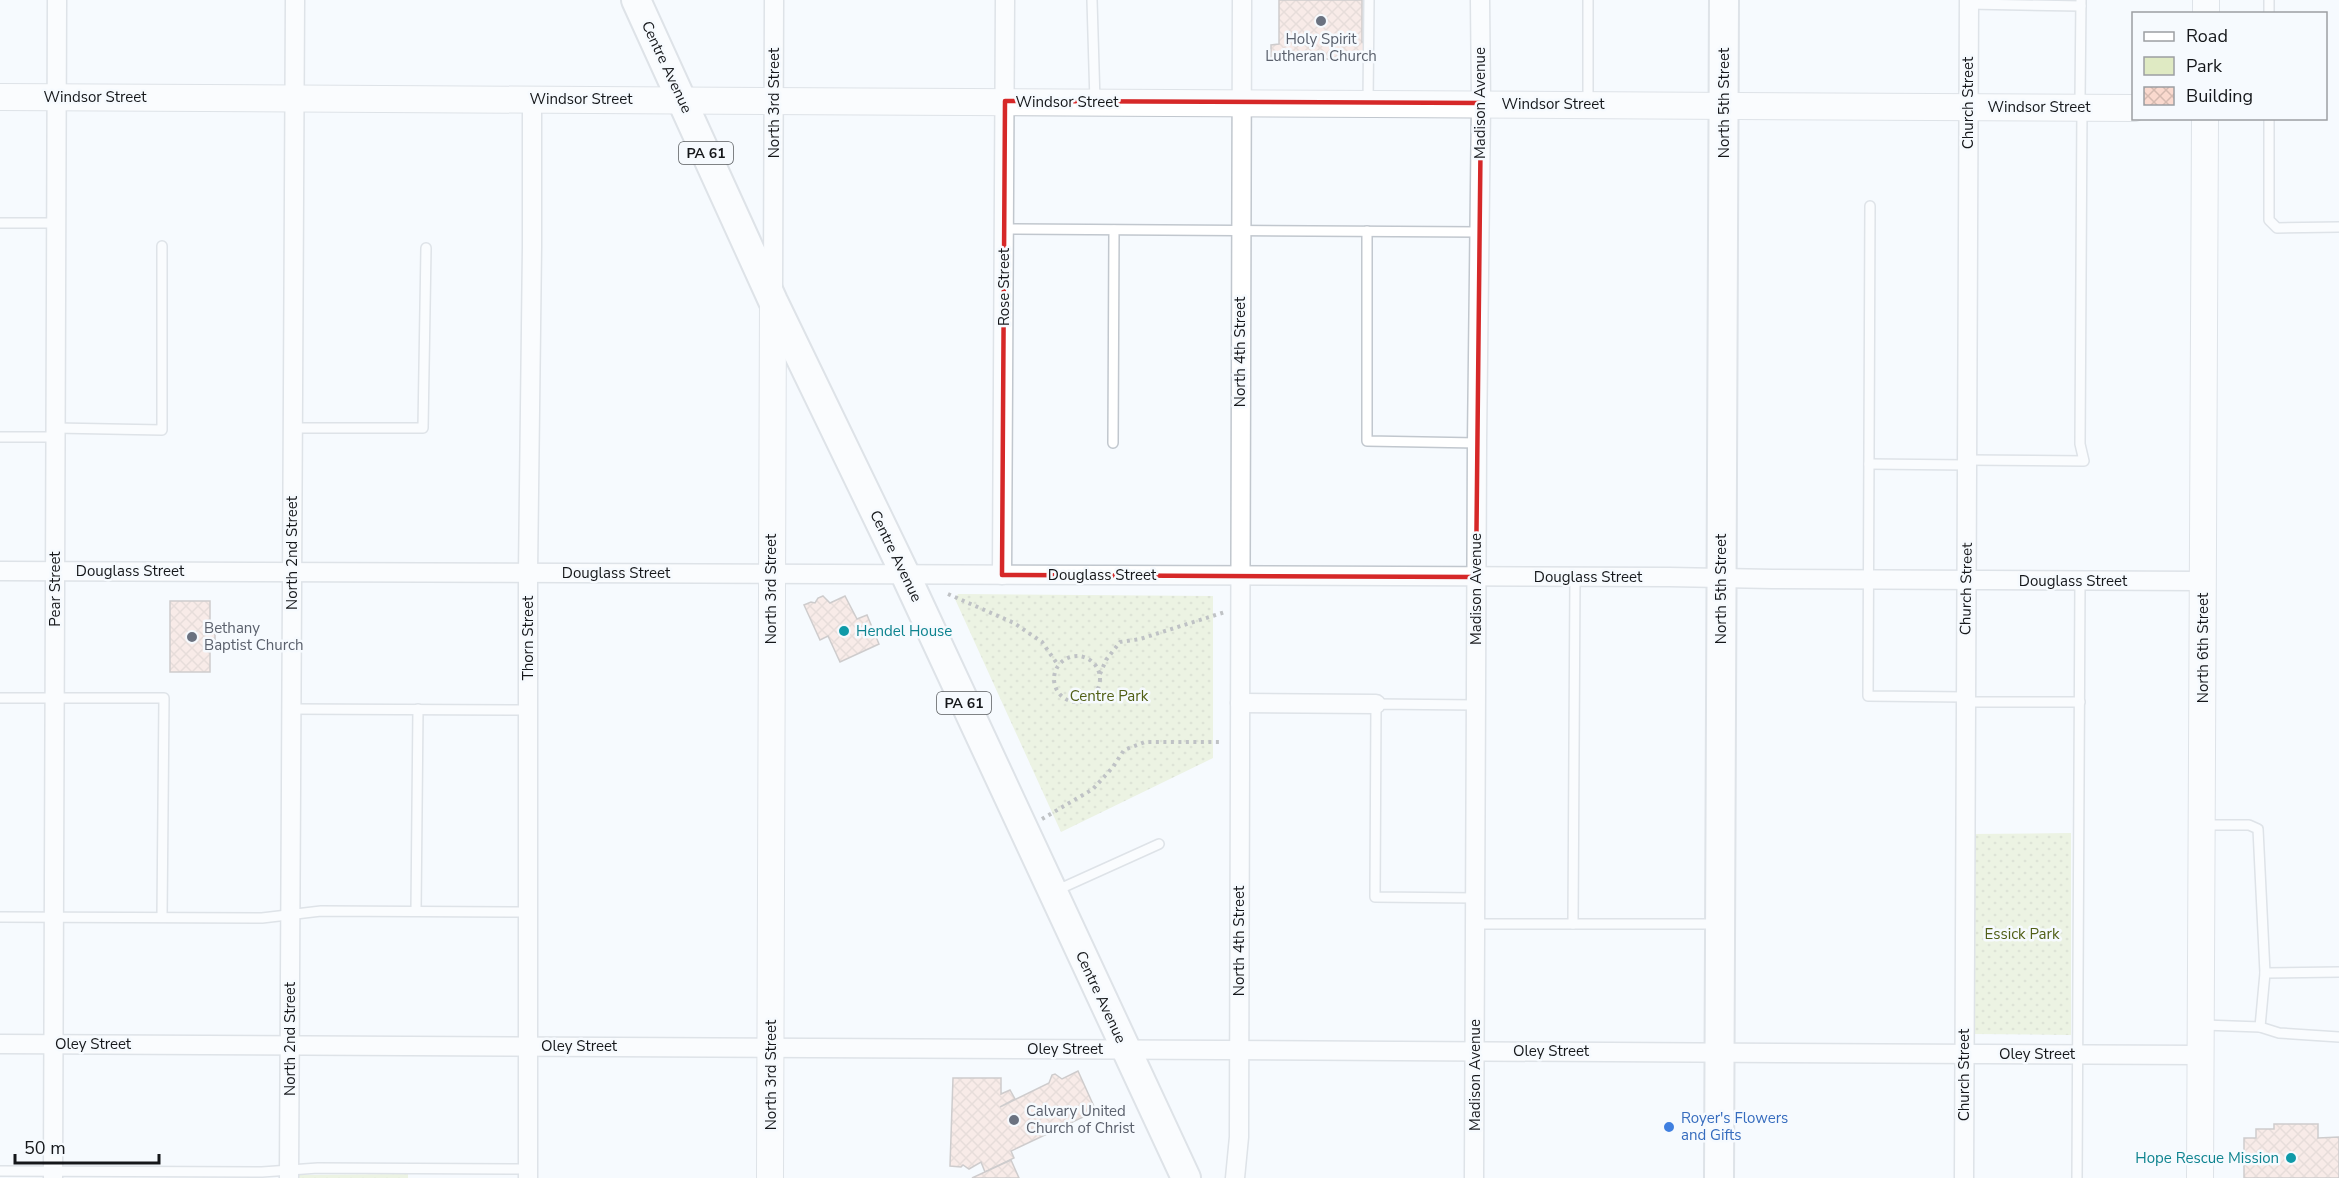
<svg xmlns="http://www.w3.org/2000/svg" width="2339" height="1178" viewBox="0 0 2339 1178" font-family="'Nunito Sans',sans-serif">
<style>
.green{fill:url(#green-dots)}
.building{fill:url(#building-cross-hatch);stroke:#9e9592;stroke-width:1.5}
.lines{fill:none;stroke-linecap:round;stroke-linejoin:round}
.lane-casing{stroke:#c1c7ce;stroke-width:12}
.street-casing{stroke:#c1c7ce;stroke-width:21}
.secondary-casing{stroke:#c1c7ce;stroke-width:28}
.primary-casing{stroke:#c1c7ce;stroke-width:32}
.path{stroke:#7c7f82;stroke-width:4;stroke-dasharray:3 4.5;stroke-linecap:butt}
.lane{stroke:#fff;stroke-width:9}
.street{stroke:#fff;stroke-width:18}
.secondary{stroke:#fff;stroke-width:26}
.primary{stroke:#fff;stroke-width:28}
.marked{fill:none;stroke:#d62828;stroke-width:4.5;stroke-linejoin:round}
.worship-dot{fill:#6b7280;stroke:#f6fafe;stroke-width:2}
.culture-dot{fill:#0f9aa8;stroke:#f6fafe;stroke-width:2}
.shop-dot{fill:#3f7fe0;stroke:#f6fafe;stroke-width:2}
.labels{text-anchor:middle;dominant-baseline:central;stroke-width:5;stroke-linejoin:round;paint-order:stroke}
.shield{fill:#f6fafe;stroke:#585b5e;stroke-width:1.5}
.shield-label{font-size:14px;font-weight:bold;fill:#15171a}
.worship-label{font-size:15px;fill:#5b616d;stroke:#f6fafe;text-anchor:start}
.street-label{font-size:15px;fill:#15171a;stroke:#f6fafe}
.culture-label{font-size:15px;fill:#0d838f;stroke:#f6fafe;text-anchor:start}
.park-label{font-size:15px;fill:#515f16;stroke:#f6fafe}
.shop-label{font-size:15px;fill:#366cbe;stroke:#f6fafe;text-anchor:start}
</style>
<defs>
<pattern id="green-dots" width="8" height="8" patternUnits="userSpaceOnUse" patternTransform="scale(1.5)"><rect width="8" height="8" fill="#dfeac3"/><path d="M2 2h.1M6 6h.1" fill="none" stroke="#bec8a7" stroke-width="1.8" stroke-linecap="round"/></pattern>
<pattern id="building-cross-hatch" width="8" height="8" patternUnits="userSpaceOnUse" patternTransform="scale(1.5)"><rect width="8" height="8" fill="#fad9ce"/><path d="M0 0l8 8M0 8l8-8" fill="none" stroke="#d5bab0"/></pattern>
</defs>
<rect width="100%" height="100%" fill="#f6fafe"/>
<!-- green -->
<g class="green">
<path d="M 958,594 L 1213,596 L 1213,758 L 1061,832 L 955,599 Z"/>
<path d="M 2071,833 L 2071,1035 L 1974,1034 L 1973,834 Z"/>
<path d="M 408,1174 L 408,1178 L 299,1178 L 298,1175 Z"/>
</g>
<!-- building -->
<g class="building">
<path d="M 1279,0 L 1362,0 L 1362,42 L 1365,42 L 1365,59 L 1271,59 L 1271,45 L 1279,44 Z"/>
<path d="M 823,596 L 830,603 L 845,596 L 857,619 L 867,615 L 879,644 L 840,662 L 828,636 L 820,640 L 804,605 L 811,602 L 815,603 L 818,598 Z"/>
<path d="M 170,601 L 210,601 L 210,626 L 215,629 L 215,645 L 210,647 L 210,672 L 170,672 Z"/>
<path d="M 1078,1071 L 1096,1111 L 1011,1151 L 1014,1158 L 985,1172 L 981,1162 L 969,1169 L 963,1165 L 961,1167 L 950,1166 L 953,1078 L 1001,1078 L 1001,1094 L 1010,1090 L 1015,1099 L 1000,1107 L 1049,1083 L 1052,1075 L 1055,1074 L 1062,1079 Z"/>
<path d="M 2274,1124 L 2318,1124 L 2318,1138 L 2339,1137 L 2339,1178 L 2244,1178 L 2244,1138 L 2256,1138 L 2256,1129 L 2274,1129 Z"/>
<path d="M 1011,1160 L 1019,1178 L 972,1178 Z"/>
</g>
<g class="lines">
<!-- lane casing -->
<g class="lane-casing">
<g id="lane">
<path d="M 1092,0 L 1095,102"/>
<path d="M 1588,0 L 1588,103"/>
<path d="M 1969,4 L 2081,6"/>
<path d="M 2269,14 L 2269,0"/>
<path d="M 1368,103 L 1369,0"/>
<path d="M 2269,118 L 2269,220 L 2277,228 L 2339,227"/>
<path d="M 1870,206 L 1868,696 L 1965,697"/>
<path d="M 0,223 L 56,223"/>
<path d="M 1004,229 L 1479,232"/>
<path d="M 1367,231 L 1367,441 L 1477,443"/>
<path d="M 56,428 L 162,430 L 162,246"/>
<path d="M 292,428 L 423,428 L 426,248"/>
<path d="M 0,437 L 56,437"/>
<path d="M 1113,443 L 1114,230"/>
<path d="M 1967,460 L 2084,461 L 2080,444 L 2082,108 L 2080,99 L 2081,0"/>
<path d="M 1869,464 L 1967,465"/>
<path d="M 0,698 L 164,698 L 162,917"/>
<path d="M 1966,702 L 2080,702"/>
<path d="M 291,709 L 528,710"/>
<path d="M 2203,825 L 2249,825 L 2258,829 L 2265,973 L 2260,1027 L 2204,1025"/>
<path d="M 1055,891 L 1159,844"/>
<path d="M 1475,898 L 1375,897 L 1376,704 L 1476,705"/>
<path d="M 416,911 L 418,709"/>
<path d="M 0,917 L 262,918 L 321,911 L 528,912"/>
<path d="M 1475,924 L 1717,924"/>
<path d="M 1573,924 L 1575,576"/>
<path d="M 2265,973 L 2339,972"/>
<path d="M 2260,1027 L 2279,1033 L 2339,1037"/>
<path d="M 0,1171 L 262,1172 L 318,1168 L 528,1169"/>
<path d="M 2077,1178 L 2080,581"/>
</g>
</g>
<!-- street casing -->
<g class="street-casing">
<g id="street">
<path d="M 773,291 L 774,0"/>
<path d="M 0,571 L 1669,577 L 1773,579 L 2203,581"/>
<path d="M 1002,575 L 1005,0"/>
<path d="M 1240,703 L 1376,704"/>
<path d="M 0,1044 L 2201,1055"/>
<path d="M 53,1178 L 57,0"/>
<path d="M 289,1178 L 295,0"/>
<path d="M 528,1178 L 528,573 L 532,246 L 532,99"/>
<path d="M 1235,1178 L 1239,1137 L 1242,0"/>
<path d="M 1474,1178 L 1477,443 L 1481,103 L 1480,0"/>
<path d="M 1964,1178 L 1969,0"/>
</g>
</g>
<!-- secondary casing -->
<g class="secondary-casing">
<g id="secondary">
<path d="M 2206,14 L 2206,0"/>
<path d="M 0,97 L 2134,108"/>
<path d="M 770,1178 L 773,301"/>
<path d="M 2200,1178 L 2205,118"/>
</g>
</g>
<!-- primary casing -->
<g class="primary-casing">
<g id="primary">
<path d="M 636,0 L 773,301 L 905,574 L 1186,1178"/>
<path d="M 1719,1178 L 1724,0"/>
</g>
</g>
<!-- path -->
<g class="path">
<path d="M 948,594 L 1014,623 L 1042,642 L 1058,665"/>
<circle cx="1077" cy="679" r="23"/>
<path d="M 1100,674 L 1106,660 L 1120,642 L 1140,639 L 1225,612"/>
<path d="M 1042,819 L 1093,789 L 1113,767 L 1124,750 L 1145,742 L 1223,742"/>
</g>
<!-- lane -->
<use href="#lane" class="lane"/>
<!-- street -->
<use href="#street" class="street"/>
<!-- secondary -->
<use href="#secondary" class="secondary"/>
<!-- primary -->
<use href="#primary" class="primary"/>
</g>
<!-- marked area -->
<path d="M0 0H2339V1178H0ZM 1005,101 L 1481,103 L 1476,577 L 1002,575 Z" fill="#f6fafe" fill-opacity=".55" fill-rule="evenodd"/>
<path class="marked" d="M 1005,101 L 1481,103 L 1476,577 L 1002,575 Z"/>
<!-- markers -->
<g class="worship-dot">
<circle cx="1321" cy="21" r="6"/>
<circle cx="192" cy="637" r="6"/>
<circle cx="1014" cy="1120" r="6"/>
</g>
<g class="culture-dot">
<circle cx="844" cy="631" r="6"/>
<circle cx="2291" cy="1158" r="6"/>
</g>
<circle class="shop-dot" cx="1669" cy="1127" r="6"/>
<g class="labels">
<!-- shield labels -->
<g class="shield">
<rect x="679" y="142" width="54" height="22" rx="4.5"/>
<rect x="937" y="692" width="54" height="22" rx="4.5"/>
</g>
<g class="shield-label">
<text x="706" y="153">PA 61</text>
<text x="964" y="703">PA 61</text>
</g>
<!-- worship labels -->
<g class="worship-label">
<text x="1321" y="39" text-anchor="middle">Holy Spirit<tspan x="1321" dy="17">Lutheran Church</tspan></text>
<text x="204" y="628">Bethany<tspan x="204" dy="17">Baptist Church</tspan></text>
<text x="1026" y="1111">Calvary United<tspan x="1026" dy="17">Church of Christ</tspan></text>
</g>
<!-- street labels -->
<g class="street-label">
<text transform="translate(667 67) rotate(65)">Centre Avenue</text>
<text x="95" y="97">Windsor Street</text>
<text x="581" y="99">Windsor Street</text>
<text x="1067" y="102">Windsor Street</text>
<text transform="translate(774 103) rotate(-90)">North 3rd Street</text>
<text transform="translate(1480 103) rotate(-90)">Madison Avenue</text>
<text transform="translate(1724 103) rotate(-90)">North 5th Street</text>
<text transform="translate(1968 103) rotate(-90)">Church Street</text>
<text x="1553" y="104">Windsor Street</text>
<text x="2039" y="107">Windsor Street</text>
<text transform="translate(1004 287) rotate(-90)">Rose Street</text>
<text transform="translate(1240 352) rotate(-90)">North 4th Street</text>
<text transform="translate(292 553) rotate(-90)">North 2nd Street</text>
<text transform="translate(896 556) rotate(64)">Centre Avenue</text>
<text x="130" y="571">Douglass Street</text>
<text x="616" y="573">Douglass Street</text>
<text x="1102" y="575">Douglass Street</text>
<text x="1588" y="577">Douglass Street</text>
<text x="2073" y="581">Douglass Street</text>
<text transform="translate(55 589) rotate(-90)">Pear Street</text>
<text transform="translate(771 589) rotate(-90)">North 3rd Street</text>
<text transform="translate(1476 589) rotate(-90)">Madison Avenue</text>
<text transform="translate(1721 589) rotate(-90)">North 5th Street</text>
<text transform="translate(1966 589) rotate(-89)">Church Street</text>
<text transform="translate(528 638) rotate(-90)">Thorn Street</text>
<text transform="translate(2203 648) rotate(-90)">North 6th Street</text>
<text transform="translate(1239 941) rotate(-90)">North 4th Street</text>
<text transform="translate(1101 997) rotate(65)">Centre Avenue</text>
<text transform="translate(290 1039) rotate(-90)">North 2nd Street</text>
<text x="93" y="1044">Oley Street</text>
<text x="579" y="1046">Oley Street</text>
<text x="1065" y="1049">Oley Street</text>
<text x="1551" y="1051">Oley Street</text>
<text x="2037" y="1054">Oley Street</text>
<text transform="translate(771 1075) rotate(-90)">North 3rd Street</text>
<text transform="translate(1475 1075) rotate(-90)">Madison Avenue</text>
<text transform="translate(1964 1075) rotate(-90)">Church Street</text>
</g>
<!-- culture labels -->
<g class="culture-label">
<text x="856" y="631">Hendel House</text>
<text x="2279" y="1158" text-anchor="end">Hope Rescue Mission</text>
</g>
<!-- park labels -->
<g class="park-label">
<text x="1109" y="696">Centre Park</text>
<text x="2022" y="934">Essick Park</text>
</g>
<!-- shop labels -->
<g class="shop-label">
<text x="1681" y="1118">Royer's Flowers<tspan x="1681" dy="17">and Gifts</tspan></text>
</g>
</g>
<!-- legend -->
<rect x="2132" y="12" width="195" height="108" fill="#f6fafe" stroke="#9c9fa3" stroke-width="1.5"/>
<rect x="2144" y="32" width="30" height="9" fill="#ffffff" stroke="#9c9fa3" stroke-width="1.5"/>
<text x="2186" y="42" font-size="18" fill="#15171a">Road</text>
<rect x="2144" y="57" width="30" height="18" fill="#dfeac3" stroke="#9c9fa3" stroke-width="1.5"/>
<text x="2186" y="72" font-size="18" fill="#15171a">Park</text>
<rect x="2144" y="87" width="30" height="18" fill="url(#building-cross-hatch)" stroke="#9c9fa3" stroke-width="1.5"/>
<text x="2186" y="102" font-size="18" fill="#15171a">Building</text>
<!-- scale -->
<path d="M15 1154v9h144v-9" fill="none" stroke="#15171a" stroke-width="3"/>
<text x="24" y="1154" font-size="18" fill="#15171a" stroke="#f6fafe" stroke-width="4.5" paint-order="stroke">50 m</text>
</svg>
